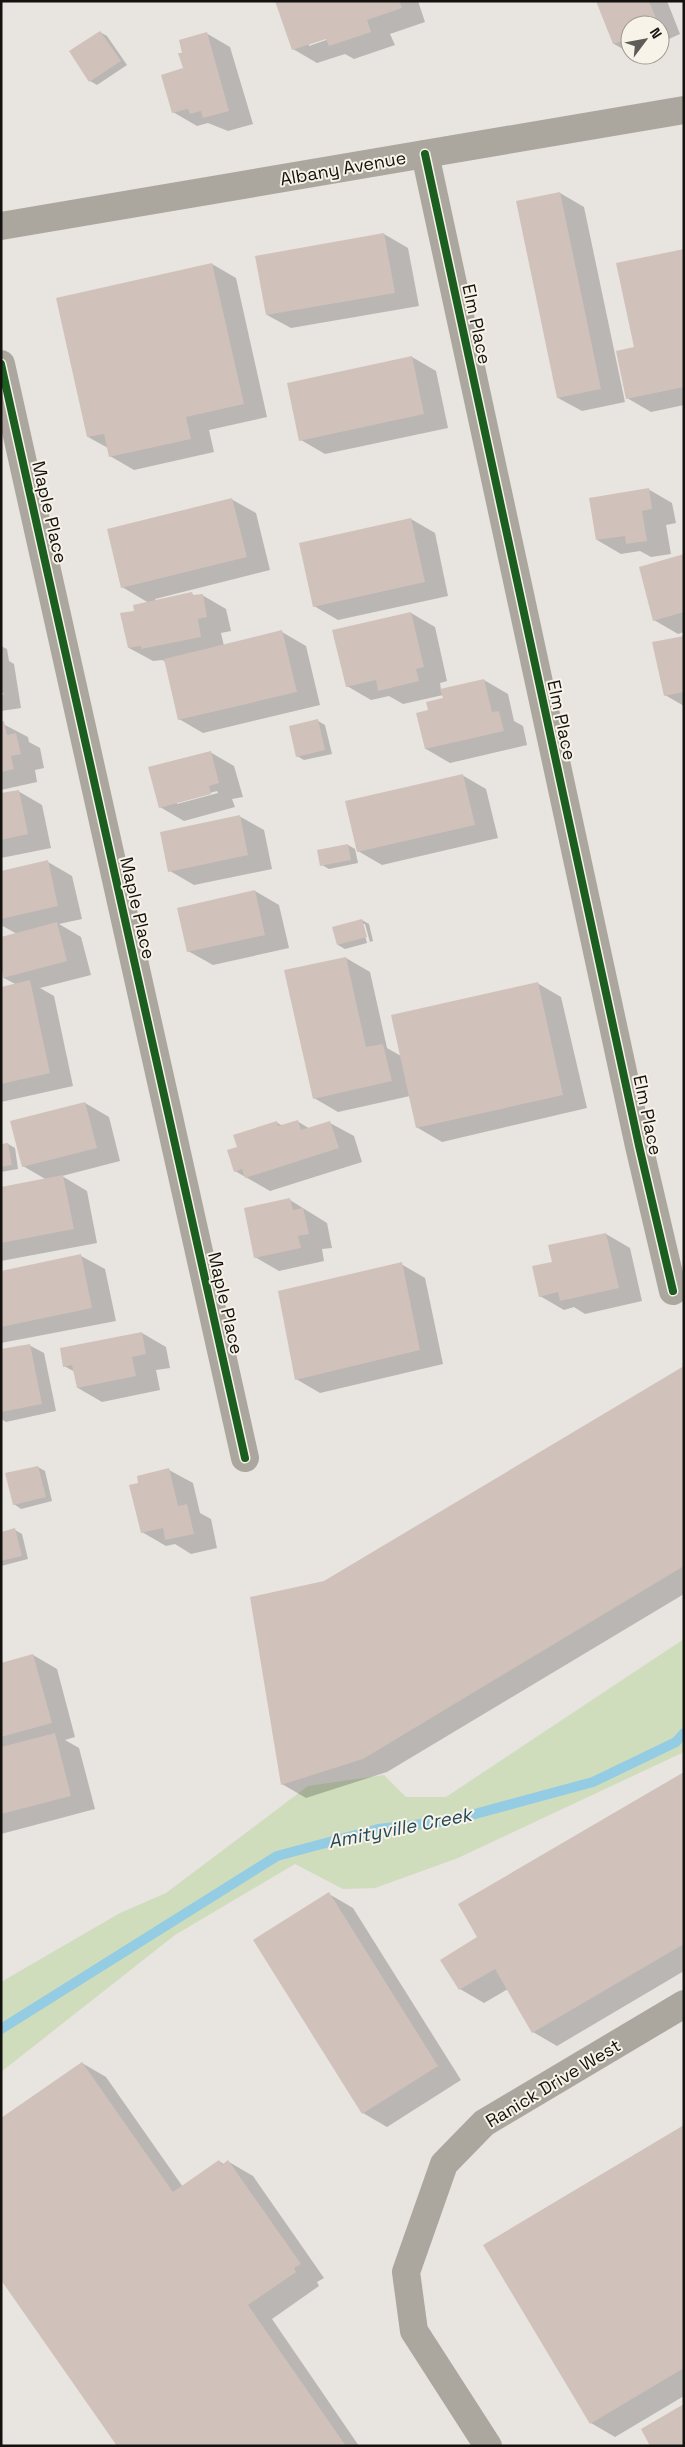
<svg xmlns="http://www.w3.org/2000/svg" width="685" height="2447" viewBox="0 0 685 2447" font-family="'Space Grotesk',sans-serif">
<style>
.green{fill:#cfddbc}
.shadow{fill:#0003;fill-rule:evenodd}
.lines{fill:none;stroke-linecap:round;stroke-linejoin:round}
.stream{stroke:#93cce3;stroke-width:10}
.building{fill:#d1c1bb}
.minor{stroke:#aca79e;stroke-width:28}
.cycleway-casing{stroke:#f8f3e9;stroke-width:11}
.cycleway{stroke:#1b5e20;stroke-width:8}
.labels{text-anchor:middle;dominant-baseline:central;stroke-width:4;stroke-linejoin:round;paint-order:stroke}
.street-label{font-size:18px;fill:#14120f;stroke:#f8f3e9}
.water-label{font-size:19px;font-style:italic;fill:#234957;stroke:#f8f3e9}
</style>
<rect width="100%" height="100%" fill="#e8e4e0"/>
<!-- green -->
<path class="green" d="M 684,1639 L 684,1752 L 458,1858 L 375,1888 L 343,1889 L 295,1864 L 175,1935 L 1,2072 L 1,1982 L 120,1913 L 166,1893 L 308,1786 L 384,1775 L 406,1797 L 446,1797 Z"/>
<!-- shadow -->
<g class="shadow">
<path d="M 276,1 L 418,1 L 425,22 L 390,34 L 395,45 L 354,59 L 345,54 L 317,63 L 293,49 ZM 332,35 L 332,38 L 309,46 L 309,43 Z"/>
<path d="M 597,1 L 667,1 L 680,34 L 660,43 L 660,25 L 630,25 L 630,53 L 614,44 Z"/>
<path d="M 100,32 L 107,36 L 127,65 L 97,85 L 90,81 Z"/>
<path d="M 206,33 L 230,47 L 253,124 L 228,131 L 208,123 L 197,126 L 173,112 L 184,69 L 184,54 Z"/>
<path d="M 634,55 L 645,55 L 638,57 Z"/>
<path d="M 560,193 L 584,207 L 625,402 L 582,411 L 558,398 Z"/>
<path d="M 384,234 L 408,248 L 419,306 L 291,328 L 267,315 Z"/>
<path d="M 684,250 L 684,405 L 651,412 L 627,398 L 635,348 Z"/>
<path d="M 212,264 L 236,278 L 267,417 L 209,430 L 214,452 L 134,470 L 110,456 L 108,448 L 88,437 Z"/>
<path d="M 412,357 L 436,371 L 448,428 L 325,454 L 301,440 Z"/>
<path d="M 648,489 L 672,503 L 676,523 L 666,525 L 671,554 L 651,557 L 640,551 L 621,554 L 597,540 Z"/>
<path d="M 231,499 L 256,513 L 270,570 L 155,599 L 156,601 L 192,594 L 196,596 L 202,595 L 226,609 L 231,631 L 221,633 L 224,646 L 282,632 L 306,646 L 320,705 L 203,733 L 179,719 L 166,662 L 162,660 L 153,661 L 129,648 L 135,612 L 149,603 L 122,587 Z"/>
<path d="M 411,519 L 435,533 L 448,596 L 338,620 L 314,606 Z"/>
<path d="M 684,556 L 684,632 L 678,634 L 654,620 Z"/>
<path d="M 411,613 L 435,627 L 447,681 L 440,683 L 441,690 L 484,680 L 508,694 L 514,721 L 523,726 L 527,745 L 450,763 L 426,749 L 429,711 L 444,699 L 443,695 L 403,704 L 389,696 L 371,700 L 347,686 Z"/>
<path d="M 684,637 L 684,706 L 665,695 Z"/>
<path d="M 1,646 L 7,649 L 9,661 L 14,664 L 21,708 L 1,711 L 1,695 L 4,694 L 1,692 Z"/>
<path d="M 318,721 L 325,725 L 332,754 L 304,760 L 297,756 Z"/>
<path d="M 1,723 L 28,737 L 29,742 L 40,748 L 44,768 L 35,770 L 37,782 L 1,790 Z"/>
<path d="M 210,752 L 234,766 L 243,797 L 232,799 L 235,807 L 184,821 L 160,807 ZM 217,791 L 218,793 L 177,804 L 177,802 Z"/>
<path d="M 462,775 L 486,789 L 498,838 L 382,865 L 358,851 Z"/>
<path d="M 18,791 L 42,805 L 51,848 L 1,858 L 1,795 Z"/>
<path d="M 239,816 L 264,830 L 272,869 L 194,885 L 170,871 Z"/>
<path d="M 348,845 L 355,849 L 358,863 L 329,869 L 322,865 Z"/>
<path d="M 48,862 L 72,876 L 82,919 L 59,924 L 81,937 L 91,975 L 40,988 L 54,996 L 73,1086 L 1,1102 L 1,988 L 17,985 L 4,978 L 1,966 L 1,938 L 17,934 L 1,925 L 1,873 Z"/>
<path d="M 255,891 L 279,905 L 289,948 L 213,965 L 188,951 Z"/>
<path d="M 362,920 L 369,924 L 373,941 L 370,942 L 365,924 L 362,924 L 367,943 L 345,949 L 338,945 Z"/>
<path d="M 346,958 L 370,972 L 387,1048 L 401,1056 L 537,983 L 561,997 L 587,1108 L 442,1142 L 418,1128 L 410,1096 L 338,1112 L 314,1098 Z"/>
<path d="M 85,1103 L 109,1117 L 120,1161 L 62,1176 L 87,1191 L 97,1243 L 1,1261 L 1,1189 L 47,1180 L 23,1166 Z"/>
<path d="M 297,1121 L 310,1129 L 330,1123 L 354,1136 L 362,1162 L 270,1191 L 235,1171 L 238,1147 L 276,1122 L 283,1126 Z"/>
<path d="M 8,1144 L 15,1148 L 18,1169 L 1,1172 L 1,1145 Z"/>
<path d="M 290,1200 L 327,1223 L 332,1248 L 322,1249 L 324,1261 L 279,1271 L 255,1257 Z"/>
<path d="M 606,1234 L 630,1248 L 642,1301 L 585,1314 L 574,1307 L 564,1310 L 540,1296 L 553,1263 Z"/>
<path d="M 81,1256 L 105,1269 L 116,1321 L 1,1343 L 1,1272 Z"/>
<path d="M 401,1264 L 425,1278 L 443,1364 L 320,1393 L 296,1379 Z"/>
<path d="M 142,1333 L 166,1347 L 170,1368 L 156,1370 L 160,1390 L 102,1402 L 78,1388 L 75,1372 L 64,1366 Z"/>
<path d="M 29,1345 L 44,1353 L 56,1411 L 6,1422 L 1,1419 L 1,1351 Z"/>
<path d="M 684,1367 L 684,1594 L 387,1772 L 306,1798 L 282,1784 L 325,1583 Z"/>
<path d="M 38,1467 L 45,1471 L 52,1501 L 21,1509 L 14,1504 Z"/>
<path d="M 169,1470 L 193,1483 L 200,1513 L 211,1519 L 217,1548 L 191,1554 L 175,1544 L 166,1546 L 142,1532 L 140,1484 Z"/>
<path d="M 15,1530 L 22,1534 L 28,1559 L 1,1566 L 1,1533 Z"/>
<path d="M 33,1655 L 57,1669 L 75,1737 L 65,1740 L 79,1748 L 95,1809 L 1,1834 L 1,1664 Z"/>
<path d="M 684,1773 L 684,1971 L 557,2046 L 533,2032 L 508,1989 L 484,2003 L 460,1989 L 479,1938 Z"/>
<path d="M 329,1894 L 353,1908 L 461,2080 L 387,2127 L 363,2113 Z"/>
<path d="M 82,2063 L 106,2077 L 183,2187 L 219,2161 L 225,2165 L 229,2162 L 253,2176 L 324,2278 L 317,2282 L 319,2286 L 272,2319 L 359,2446 L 119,2446 Z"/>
<path d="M 684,2126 L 684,2396 L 615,2437 L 591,2423 Z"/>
</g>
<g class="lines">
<!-- stream -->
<path class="stream" d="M 1,2029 L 277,1856 L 378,1829 L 449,1821 L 593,1782 L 676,1742 L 684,1733"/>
</g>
<!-- building -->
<g class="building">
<path d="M 275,1 L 399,1 L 402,8 L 367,20 L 371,32 L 329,46 L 326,39 L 292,50 Z"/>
<path d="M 596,1 L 649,1 L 657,21 L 646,25 L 630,25 L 630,32 L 625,34 L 628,39 L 613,44 Z"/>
<path d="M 100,31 L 121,61 L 89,82 L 69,51 Z"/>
<path d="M 207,32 L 229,111 L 203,118 L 201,111 L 190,114 L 188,109 L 172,113 L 161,75 L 183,68 L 178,53 L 182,53 L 179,40 Z"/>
<path d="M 560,192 L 601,389 L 557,398 L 516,201 Z"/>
<path d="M 384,233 L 395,293 L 266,315 L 255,256 Z"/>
<path d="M 684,249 L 684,387 L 626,399 L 616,351 L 634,347 L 616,263 Z"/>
<path d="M 212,263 L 244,404 L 186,417 L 191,439 L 109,457 L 104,434 L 87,437 L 56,298 Z"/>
<path d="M 412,356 L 424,414 L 299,441 L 287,383 Z"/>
<path d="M 649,488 L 652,509 L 642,511 L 647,541 L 626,544 L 625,536 L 596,540 L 589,498 Z"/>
<path d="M 232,498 L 247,557 L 121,588 L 107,529 Z"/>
<path d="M 411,518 L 425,582 L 313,607 L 299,543 Z"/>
<path d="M 684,554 L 684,612 L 653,621 L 639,567 Z"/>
<path d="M 192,592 L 193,595 L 203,594 L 207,617 L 198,619 L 201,637 L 141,649 L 141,646 L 128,648 L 120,613 L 134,611 L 133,605 Z"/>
<path d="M 411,612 L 424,667 L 416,669 L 419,681 L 378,691 L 376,680 L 346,687 L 332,630 Z"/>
<path d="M 282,630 L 297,692 L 178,720 L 164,659 Z"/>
<path d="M 684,636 L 684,692 L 664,696 L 652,642 Z"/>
<path d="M 484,679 L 492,712 L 499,711 L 504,731 L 425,749 L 416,713 L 428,710 L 426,702 L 443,698 L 440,689 Z"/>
<path d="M 318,719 L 325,750 L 296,757 L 289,726 Z"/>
<path d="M 4,721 L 7,735 L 16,733 L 21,754 L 11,756 L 14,769 L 1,772 L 1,722 Z"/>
<path d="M 211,751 L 219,783 L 209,786 L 211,794 L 159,808 L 148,767 Z"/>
<path d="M 463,774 L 475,825 L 357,852 L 345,801 Z"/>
<path d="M 19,790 L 28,834 L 1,840 L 1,793 Z"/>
<path d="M 240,815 L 248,855 L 168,872 L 160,832 Z"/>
<path d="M 348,844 L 351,860 L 320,866 L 317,850 Z"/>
<path d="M 48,860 L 58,906 L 1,919 L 1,871 Z"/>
<path d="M 255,890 L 265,935 L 187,952 L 177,908 Z"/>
<path d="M 362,919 L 367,937 L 337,945 L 332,927 Z"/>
<path d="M 57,922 L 67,961 L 3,978 L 1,937 Z"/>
<path d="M 346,957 L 366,1047 L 383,1044 L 392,1081 L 313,1099 L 284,970 Z"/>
<path d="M 30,980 L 50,1073 L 1,1084 L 1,987 Z"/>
<path d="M 538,982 L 563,1095 L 416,1128 L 391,1015 Z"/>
<path d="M 85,1102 L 97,1148 L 22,1167 L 10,1121 Z"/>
<path d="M 298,1120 L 301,1130 L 330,1121 L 339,1148 L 245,1178 L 242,1169 L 234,1172 L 227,1150 L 237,1147 L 233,1135 L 277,1121 L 278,1126 Z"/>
<path d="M 8,1143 L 12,1165 L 1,1167 L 1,1144 Z"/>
<path d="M 63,1175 L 74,1229 L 1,1243 L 1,1187 Z"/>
<path d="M 290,1198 L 293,1210 L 303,1208 L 309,1234 L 298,1236 L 301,1248 L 254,1258 L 244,1208 Z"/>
<path d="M 606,1233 L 619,1288 L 560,1301 L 558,1292 L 539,1297 L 532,1266 L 552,1262 L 548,1245 Z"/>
<path d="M 81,1254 L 92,1308 L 1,1327 L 1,1271 Z"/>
<path d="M 402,1262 L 420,1350 L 295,1380 L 278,1291 Z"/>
<path d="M 142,1332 L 146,1354 L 132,1357 L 136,1376 L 77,1388 L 72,1365 L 63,1367 L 60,1348 Z"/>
<path d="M 30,1344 L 42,1404 L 1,1412 L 1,1349 Z"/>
<path d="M 684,1366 L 684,1566 L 363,1759 L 281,1785 L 250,1597 L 324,1581 Z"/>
<path d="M 38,1466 L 46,1497 L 13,1505 L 5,1473 Z"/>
<path d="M 169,1468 L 178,1506 L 187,1504 L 194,1534 L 165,1540 L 163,1528 L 141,1533 L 129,1485 L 138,1483 L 137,1476 Z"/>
<path d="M 15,1528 L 22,1556 L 1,1561 L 1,1532 Z"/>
<path d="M 33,1654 L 52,1723 L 1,1737 L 1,1663 Z"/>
<path d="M 55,1733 L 71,1796 L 1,1814 L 1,1747 Z"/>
<path d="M 684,1772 L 684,1944 L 532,2033 L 495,1969 L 459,1990 L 440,1960 L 477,1937 L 458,1904 Z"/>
<path d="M 329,1892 L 438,2066 L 362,2114 L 253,1940 Z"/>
<path d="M 82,2062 L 173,2192 L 219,2160 L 222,2165 L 228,2160 L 301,2264 L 294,2268 L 296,2272 L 248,2305 L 346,2446 L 117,2446 L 1,2280 L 1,2118 Z"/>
<path d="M 684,2125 L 684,2368 L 590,2424 L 483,2245 Z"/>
<path d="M 684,2404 L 684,2446 L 650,2446 L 641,2429 Z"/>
</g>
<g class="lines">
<!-- minor -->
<g class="minor">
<path d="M 425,154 L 639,1146 L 673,1291"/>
<path d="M 1,226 L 684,110"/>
<path d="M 1,364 L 245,1458"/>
<path d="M 488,2446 L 414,2331 L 406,2272 L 444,2164 L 484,2123 L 684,2004"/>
</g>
<!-- cycleway casing -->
<g class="cycleway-casing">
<g id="cycleway">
<path d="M 425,154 L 639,1146 L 673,1291"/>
<path d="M 1,364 L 245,1458"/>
</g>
</g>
<!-- cycleway -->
<use href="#cycleway" class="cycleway"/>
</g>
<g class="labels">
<!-- street labels -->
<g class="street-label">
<text transform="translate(343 168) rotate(-10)">Albany Avenue</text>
<text transform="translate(477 324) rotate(78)">Elm Place</text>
<text transform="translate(50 512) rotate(77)">Maple Place</text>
<text transform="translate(562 720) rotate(78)">Elm Place</text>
<text transform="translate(138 908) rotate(77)">Maple Place</text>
<text transform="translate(648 1115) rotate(78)">Elm Place</text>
<text transform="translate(226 1303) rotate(77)">Maple Place</text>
<text transform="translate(553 2083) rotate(-31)">Ranick Drive West</text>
</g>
<!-- water labels -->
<g class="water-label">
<text transform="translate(400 1828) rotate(-11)">Amityville Creek</text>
</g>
</g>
<!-- border -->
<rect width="685" height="2447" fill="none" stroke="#14120f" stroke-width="5"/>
<!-- north arrow -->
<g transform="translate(645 40) rotate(58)"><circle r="24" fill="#f8f3e9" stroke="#9d9992"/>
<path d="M0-4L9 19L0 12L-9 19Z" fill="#5e5c58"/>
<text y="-8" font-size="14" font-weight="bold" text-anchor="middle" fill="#14120f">N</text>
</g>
</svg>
